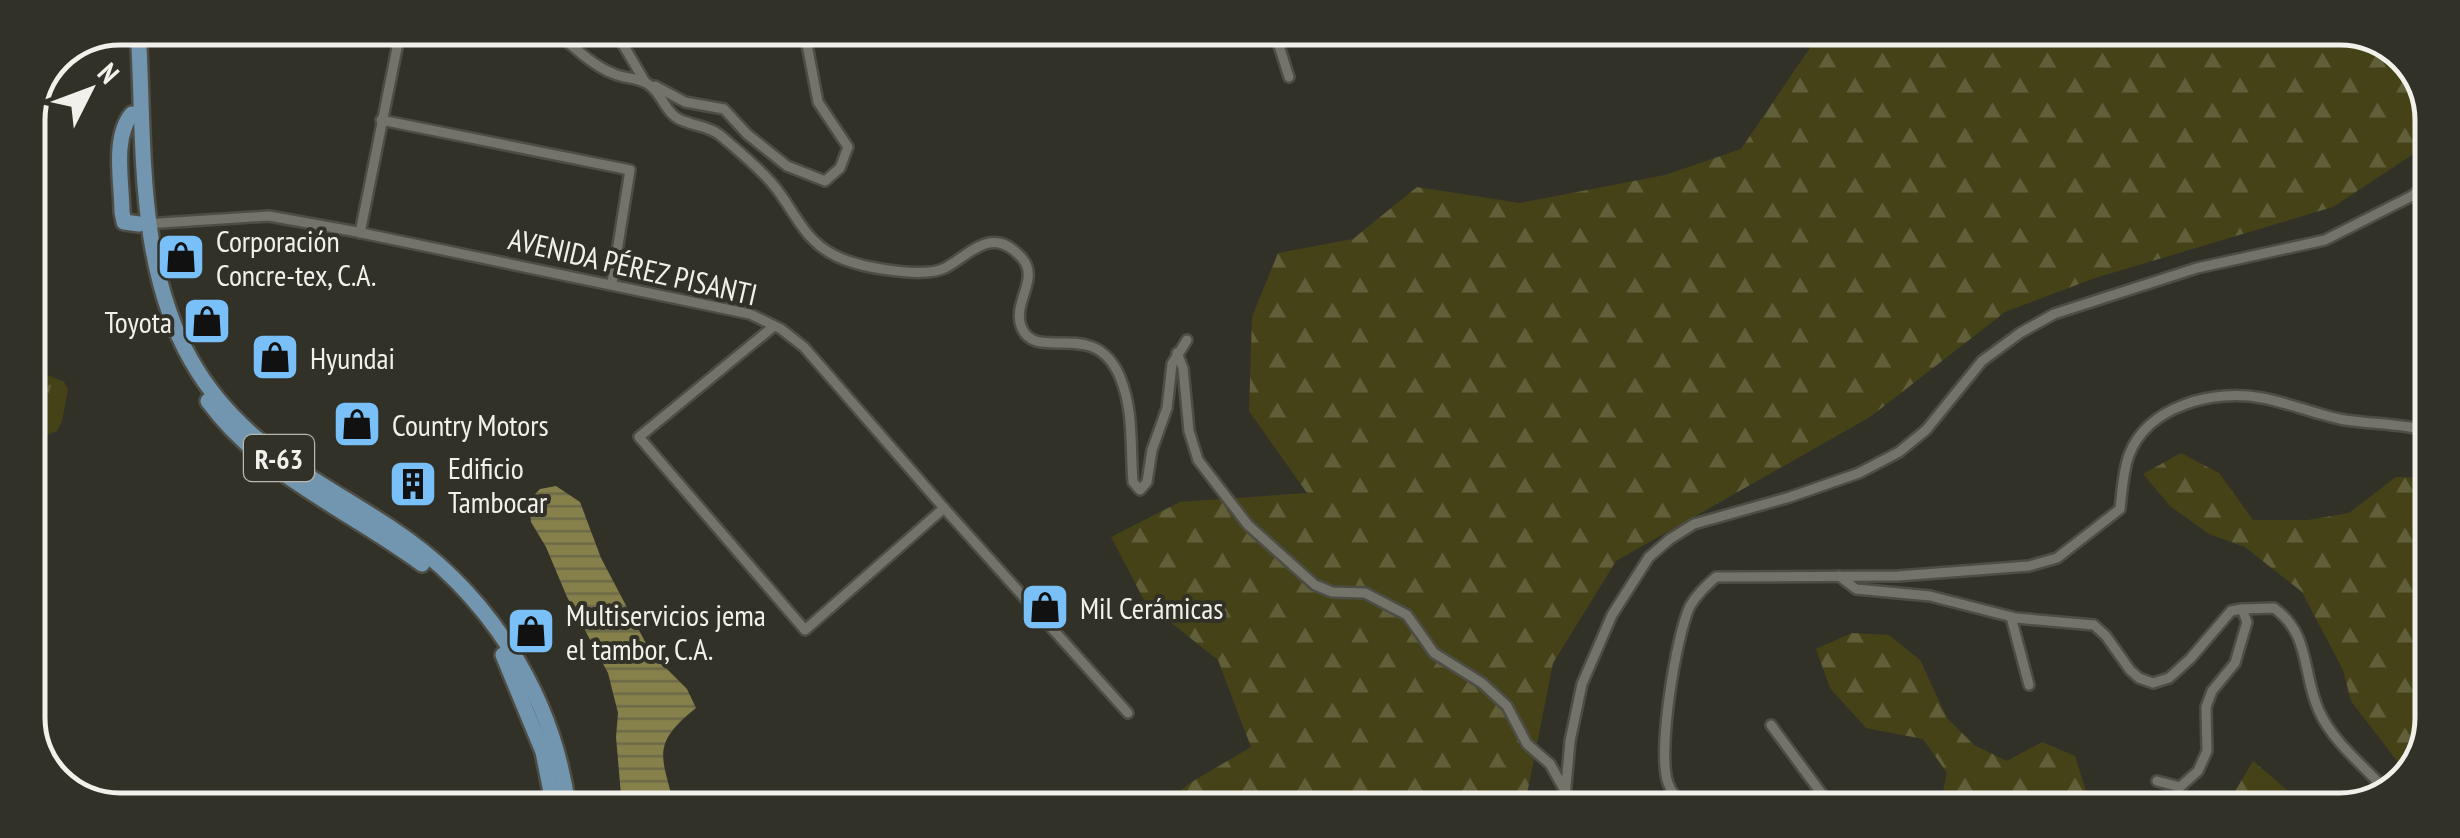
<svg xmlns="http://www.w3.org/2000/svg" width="2460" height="838" viewBox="0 0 2460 838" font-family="'PT Sans Narrow',sans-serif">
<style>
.grass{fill:url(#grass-tufts)}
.forest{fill:url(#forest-firs)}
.water{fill:url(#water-rules)}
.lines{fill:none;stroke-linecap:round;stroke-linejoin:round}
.street-casing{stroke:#4d4d45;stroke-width:14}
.primary-casing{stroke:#4d4d45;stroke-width:20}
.street{stroke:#737369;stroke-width:9}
.primary{stroke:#7296af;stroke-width:15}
.labels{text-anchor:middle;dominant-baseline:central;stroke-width:8;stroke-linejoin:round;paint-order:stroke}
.shield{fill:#323128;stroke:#b8b7b0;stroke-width:2.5}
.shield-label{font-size:28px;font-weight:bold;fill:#f1f0eb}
.poi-label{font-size:30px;fill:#f1f0eb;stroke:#323128;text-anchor:start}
.street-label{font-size:30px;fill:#f1f0eb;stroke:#323128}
.rim{fill:none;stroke:#f1f0eb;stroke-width:5}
</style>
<defs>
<pattern id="grass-tufts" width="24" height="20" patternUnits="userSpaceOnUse" patternTransform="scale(2.5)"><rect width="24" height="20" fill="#464218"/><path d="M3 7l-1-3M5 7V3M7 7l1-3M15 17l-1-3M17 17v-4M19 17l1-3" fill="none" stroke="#615e3a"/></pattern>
<pattern id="forest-firs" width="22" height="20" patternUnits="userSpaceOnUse" patternTransform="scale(2.5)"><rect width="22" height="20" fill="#464218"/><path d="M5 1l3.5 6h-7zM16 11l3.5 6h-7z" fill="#615e3a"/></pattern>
<pattern id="water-rules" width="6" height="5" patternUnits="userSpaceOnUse" patternTransform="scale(2.5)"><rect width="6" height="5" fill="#86804b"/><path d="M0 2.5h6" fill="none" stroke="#6d6a49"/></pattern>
</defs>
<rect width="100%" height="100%" fill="#323128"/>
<!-- grass -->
<path class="grass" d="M 43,373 L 64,382 L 68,389 L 62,421 L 57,431 L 36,439 L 28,433 L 28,377 Z"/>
<!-- forest -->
<g class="forest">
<path d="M 1808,31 L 2369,32 L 2413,63 L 2432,113 L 2432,128 L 2418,151 L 2333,207 L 2095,278 L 2005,312 L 1870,417 L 1616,561 L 1553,663 L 1524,809 L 1159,808 L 1190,783 L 1251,747 L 1218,660 L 1145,602 L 1111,537 L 1180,502 L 1307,493 L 1249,411 L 1252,317 L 1278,253 L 1353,239 L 1417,187 L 1520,203 L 1665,175 L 1741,149 L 1810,48 Z"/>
<path d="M 2181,453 L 2219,473 L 2253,520 L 2308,520 L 2349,513 L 2396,477 L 2430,478 L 2428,747 L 2408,775 L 2351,701 L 2343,670 L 2302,592 L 2245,547 L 2209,534 L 2170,506 L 2143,474 Z"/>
<path d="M 1852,633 L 1889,635 L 1920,660 L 1947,718 L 1974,745 L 2007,761 L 2042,742 L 2075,756 L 2092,810 L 1939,810 L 1947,773 L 1923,739 L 1866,728 L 1830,688 L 1816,649 Z"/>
<path d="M 2253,761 L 2310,810 L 2224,810 Z"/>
</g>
<!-- water -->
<path class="water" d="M 556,486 L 580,502 L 601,558 L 651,653 L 687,689 L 696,708 C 648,746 664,758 674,807 L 622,807 L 616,737 L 618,713 L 608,673 L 567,597 L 546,547 L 531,522 L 529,500 L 540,489 Z"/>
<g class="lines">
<!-- street casing -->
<g class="street-casing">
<g id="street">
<path d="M 551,28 C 570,43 590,64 612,73 C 624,79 637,77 648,84 C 662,93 664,110 677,118 C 691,126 707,125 720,135 C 736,149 762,170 775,187 C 795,212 804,240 834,255 C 856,267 922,279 945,268 C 961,260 980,239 999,243 C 1006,244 1014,250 1019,255 C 1043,277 1012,301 1021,326 C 1035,365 1094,315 1120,377 C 1134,411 1130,446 1133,482 L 1140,490 L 1147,482 L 1152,450 L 1167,408 L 1172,364 L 1187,340"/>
<path d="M 614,29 L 645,82"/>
<path d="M 1274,30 L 1289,77"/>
<path d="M 655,86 L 685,102 L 724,109 L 747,134 L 787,166 L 825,181 L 840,168 L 848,147 L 818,102 L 804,29"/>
<path d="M 381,120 L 630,170 L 612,283"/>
<path d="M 145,224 L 269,216 L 352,231 L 750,314 L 781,329 L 804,347 L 944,508 L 1128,713"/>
<path d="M 360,233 L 401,28"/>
<path d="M 774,326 L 639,437 L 805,630 L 944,508"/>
<path d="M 1177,353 L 1183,368 L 1189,431 L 1198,460 L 1248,525 L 1315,585 L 1332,592 L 1365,593 L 1407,615 L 1434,653 L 1482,683 L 1507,706 L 1527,744 L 1550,764 L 1564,789"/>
<path d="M 1839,576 L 1856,589 L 1930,596 L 2016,618 L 2094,625 L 2106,636 L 2130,670 L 2139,678 L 2153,683 L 2169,678 L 2190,659 L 2231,611 L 2242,609 L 2247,622 L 2235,663 L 2212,691 L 2206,707 L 2207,751 L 2198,771 L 2180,787 L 2157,781"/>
<path d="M 2242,609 L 2274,608 C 2311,634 2302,674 2319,711 C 2334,744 2366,767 2389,794"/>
<path d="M 2011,617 L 2029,685"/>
<path d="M 1771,725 L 1833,809"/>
<path d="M 1564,809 L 1570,741 L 1582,684 L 1612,615 L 1649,557 L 1670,539 L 1694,524 L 1790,497 L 1859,473 L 1899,452 L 1926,430 L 1982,361 L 2020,333 L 2054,314 L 2197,268 L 2325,240 L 2412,196 L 2432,180"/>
<path d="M 1685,809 C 1679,802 1671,792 1668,783 C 1657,753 1676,635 1690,606 C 1697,594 1706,586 1716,577 L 1898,576 L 2029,566 L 2057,558 L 2120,509 C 2122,491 2123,471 2129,455 C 2148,405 2215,389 2262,398 C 2290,403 2317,415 2345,420 C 2373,424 2402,424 2430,431"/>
</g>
</g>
<!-- primary casing -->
<g class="primary-casing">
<g id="primary">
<path d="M 138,28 C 145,137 135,262 191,360 C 239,445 314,477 391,528 C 487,591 553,693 568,807"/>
<path d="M 132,114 C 112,137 122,183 122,212 L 124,222 L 139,224"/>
<path d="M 208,401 C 263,476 349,510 422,564"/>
<path d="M 503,655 L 543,752 L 554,807"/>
</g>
</g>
<!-- street -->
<use href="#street" class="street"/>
<!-- primary -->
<use href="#primary" class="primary"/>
</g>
<!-- icons -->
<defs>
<g id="shop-square" transform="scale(2.5)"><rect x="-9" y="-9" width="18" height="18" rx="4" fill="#79bff8" stroke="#323128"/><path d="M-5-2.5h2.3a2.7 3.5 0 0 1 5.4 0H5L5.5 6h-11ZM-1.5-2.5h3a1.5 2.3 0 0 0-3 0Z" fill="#111"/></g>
<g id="building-square" transform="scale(2.5)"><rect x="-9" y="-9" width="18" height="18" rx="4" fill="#79bff8" stroke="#323128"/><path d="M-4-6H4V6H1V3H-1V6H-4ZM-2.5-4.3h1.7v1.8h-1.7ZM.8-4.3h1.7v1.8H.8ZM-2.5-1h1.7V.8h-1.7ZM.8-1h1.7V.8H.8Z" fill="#111"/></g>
</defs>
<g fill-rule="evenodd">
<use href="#shop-square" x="181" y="257"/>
<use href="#shop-square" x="207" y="321"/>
<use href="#shop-square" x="275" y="357"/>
<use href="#shop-square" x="357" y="424"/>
<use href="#building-square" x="413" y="484"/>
<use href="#shop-square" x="1045" y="607"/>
<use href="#shop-square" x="531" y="631"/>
</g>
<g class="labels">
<!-- shield labels -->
<rect class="shield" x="244" y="435" width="70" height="46" rx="8"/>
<g class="shield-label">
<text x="279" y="458">R-63</text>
</g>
<!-- poi labels -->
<g class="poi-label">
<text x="216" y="240">Corporación<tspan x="216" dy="34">Concre-tex, C.A.</tspan></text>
<text x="172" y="321" text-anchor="end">Toyota</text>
<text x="310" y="357">Hyundai</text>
<text x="392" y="424">Country Motors</text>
<text x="448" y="467">Edificio<tspan x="448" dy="34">Tambocar</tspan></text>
<text x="1080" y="607">Mil Cerámicas</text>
<text x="566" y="614">Multiservicios jema<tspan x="566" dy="34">el tambor, C.A.</tspan></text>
</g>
<!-- street labels -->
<g class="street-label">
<text transform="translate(633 266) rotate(13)">AVENIDA PÉREZ PISANTI</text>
</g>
</g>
<!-- crop -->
<path d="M0 0H2460V838H0ZM120 45H2340A75 75 0 0 1 2415 120V718A75 75 0 0 1 2340 793H120A75 75 0 0 1 45 718V120A75 75 0 0 1 120 45Z" fill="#323128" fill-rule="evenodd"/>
<path class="rim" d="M120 45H2340A75 75 0 0 1 2415 120V718A75 75 0 0 1 2340 793H120A75 75 0 0 1 45 718V120A75 75 0 0 1 120 45Z"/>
<!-- north arrow -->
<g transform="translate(90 90) rotate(48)" stroke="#323128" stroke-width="8" paint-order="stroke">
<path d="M0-8L18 38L0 25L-18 38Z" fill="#f1f0eb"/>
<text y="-15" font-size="28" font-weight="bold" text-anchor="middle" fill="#f1f0eb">N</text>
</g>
</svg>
